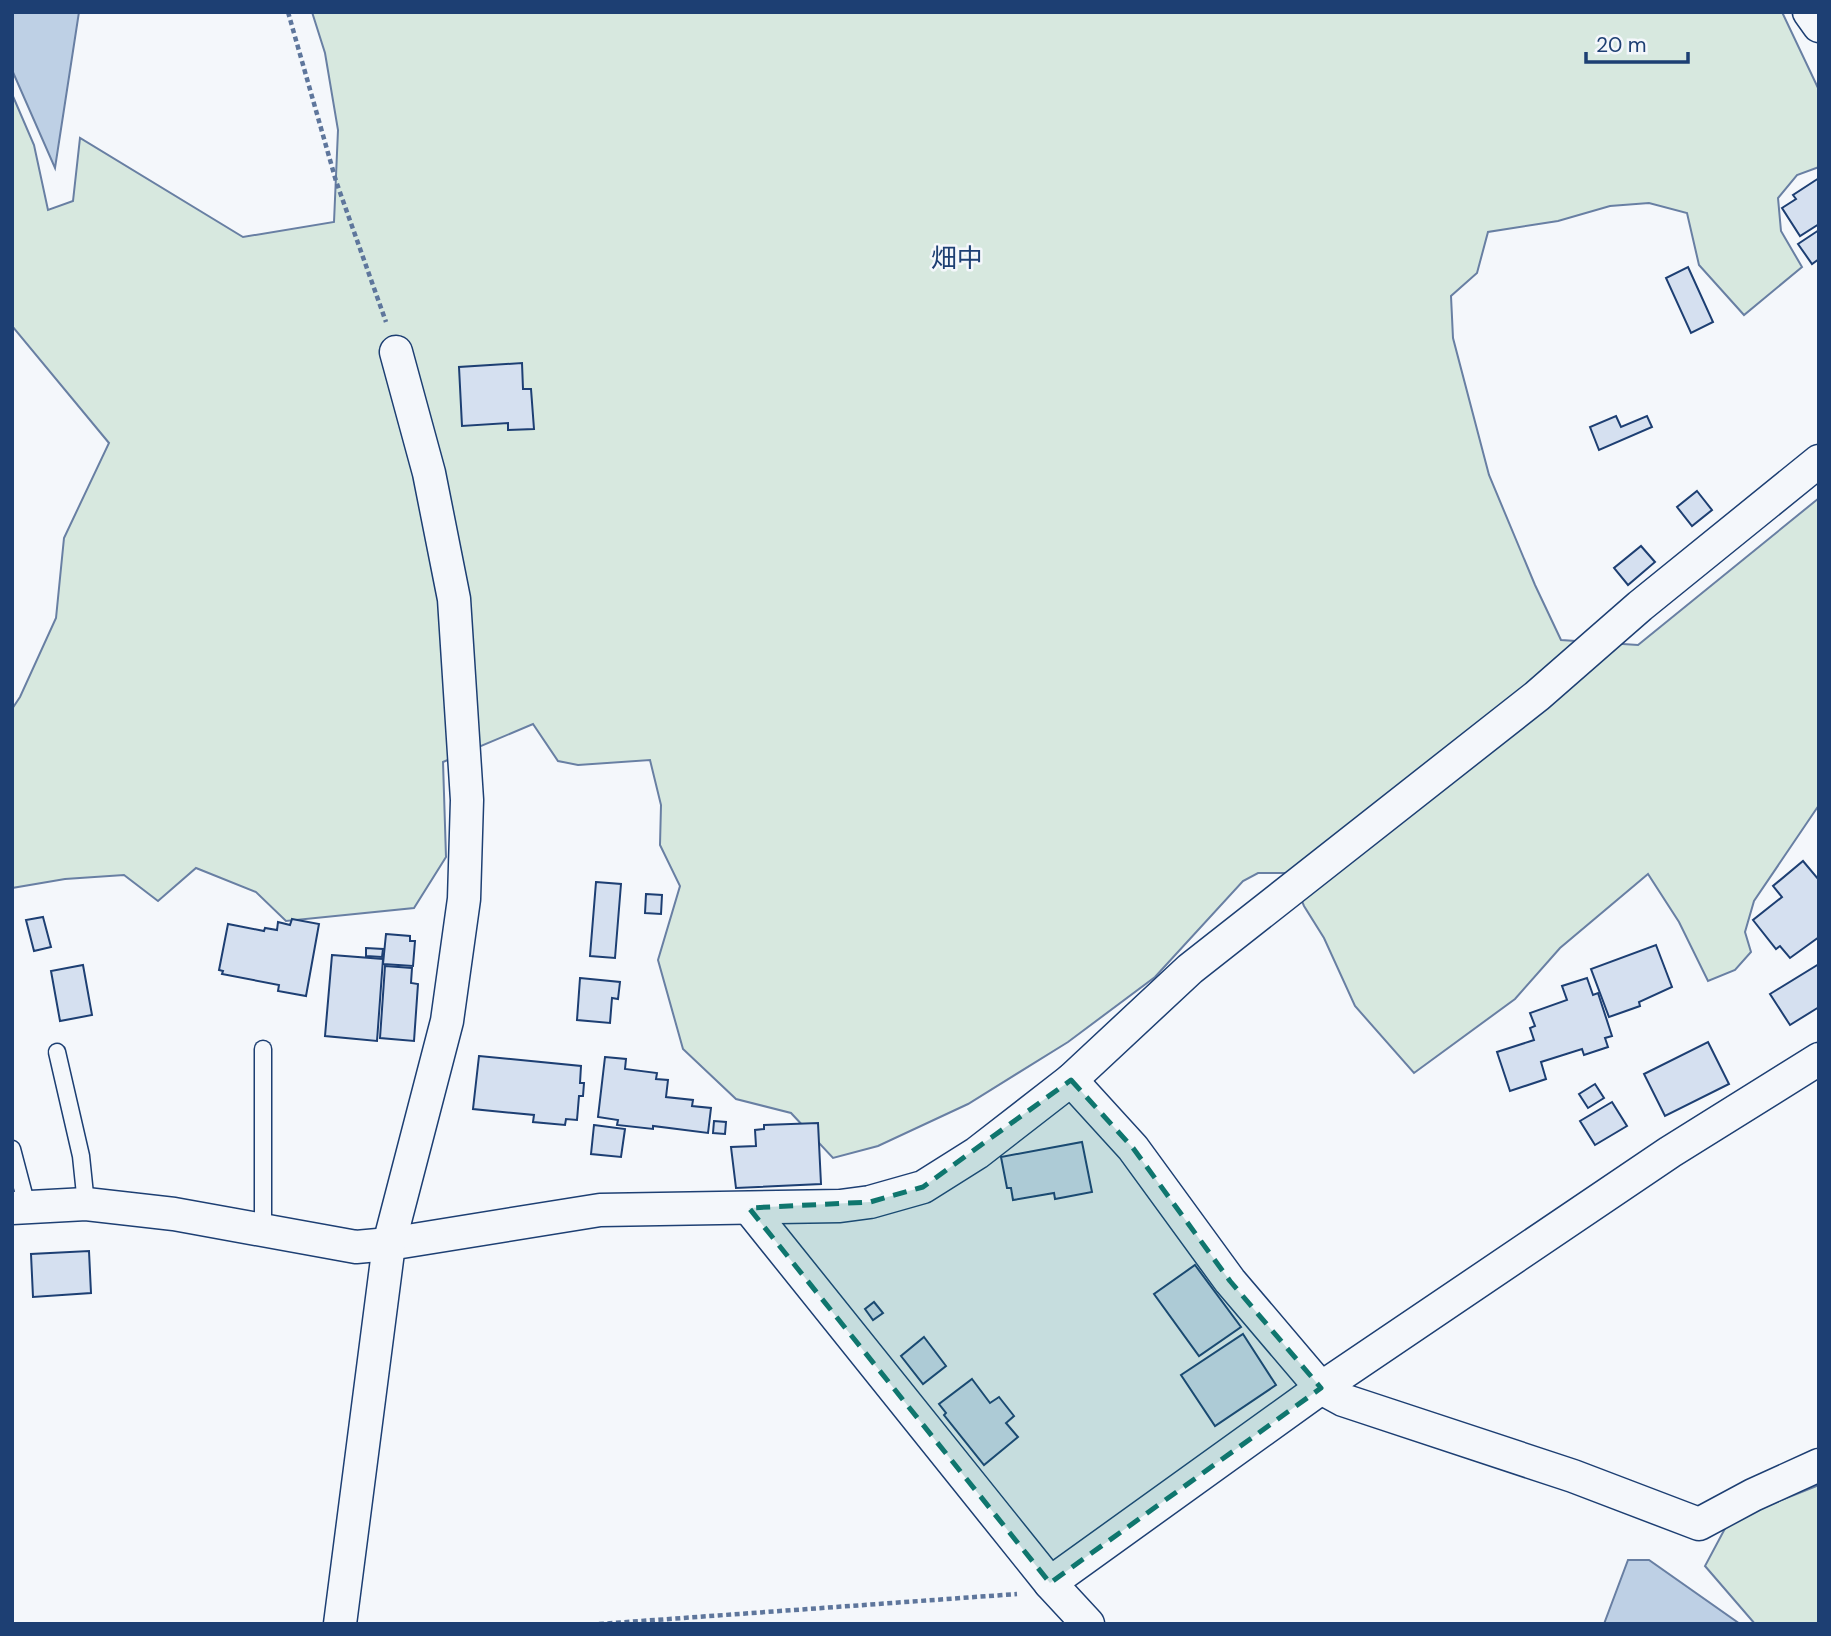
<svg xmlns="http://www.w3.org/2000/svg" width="1831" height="1636" viewBox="0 0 1831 1636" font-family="'DM Sans','Noto Sans JP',sans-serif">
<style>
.green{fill:#d7e8df;stroke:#687fa3;stroke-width:2}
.water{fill:#bed0e5;stroke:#687fa3;stroke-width:2}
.building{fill:#d5e0f0;stroke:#1d3f73;stroke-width:2}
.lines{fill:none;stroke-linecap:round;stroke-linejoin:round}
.lane-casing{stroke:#1d3f73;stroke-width:19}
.street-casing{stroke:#1d3f73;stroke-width:35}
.path{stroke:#5e769c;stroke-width:4.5;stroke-dasharray:5 3.5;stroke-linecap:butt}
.lane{stroke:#f4f7fb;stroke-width:16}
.street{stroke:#f4f7fb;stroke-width:32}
.marked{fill:#0f766e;fill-opacity:0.2;stroke:#0f766e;stroke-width:5;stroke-dasharray:14 9;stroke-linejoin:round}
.labels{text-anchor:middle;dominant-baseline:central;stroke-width:5;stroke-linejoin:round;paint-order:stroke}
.neighbourhood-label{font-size:26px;fill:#1d3f73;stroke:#f4f7fb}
</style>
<rect width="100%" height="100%" fill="#f4f7fb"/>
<!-- green -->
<g class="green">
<path d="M 312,12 L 1782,12 L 1819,90 L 1819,167 L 1797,175 L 1778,198 L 1781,231 L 1802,267 L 1744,315 L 1699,265 L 1687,213 L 1649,203 L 1610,206 L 1558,221 L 1488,232 L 1477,273 L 1451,296 L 1453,338 L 1489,475 L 1535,585 L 1561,640 L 1638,645 L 1819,498 L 1819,805 L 1754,901 L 1745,932 L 1751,952 L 1735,970 L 1708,981 L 1679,922 L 1648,874 L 1560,948 L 1515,999 L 1414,1073 L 1355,1006 L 1324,938 L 1304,906 L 1290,873 L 1258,873 L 1243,881 L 1155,977 L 1068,1042 L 968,1104 L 878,1146 L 833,1158 L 791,1113 L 736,1099 L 683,1049 L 658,960 L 680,886 L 660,845 L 661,805 L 650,760 L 578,765 L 558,761 L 533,724 L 443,762 L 446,857 L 414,908 L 286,921 L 256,892 L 196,868 L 158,901 L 124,875 L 65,879 L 12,888 L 12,709 L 20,697 L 56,618 L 64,538 L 109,443 L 12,326 L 12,94 L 34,145 L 48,210 L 73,201 L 80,138 L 243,237 L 334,222 L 338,130 L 325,53 Z"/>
<path d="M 1819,1485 L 1819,1624 L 1755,1624 L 1705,1566 L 1729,1521 Z"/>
</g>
<!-- water -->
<g class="water">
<path d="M 12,12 L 79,12 L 55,168 L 12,70 Z"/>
<path d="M 1628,1560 L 1649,1560 L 1740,1624 L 1604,1624 Z"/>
</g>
<!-- building -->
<g class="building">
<path d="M 1819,178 L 1819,224 L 1800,236 L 1782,208 L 1796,199 L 1793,195 Z"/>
<path d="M 1819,230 L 1819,259 L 1812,264 L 1798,244 Z"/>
<path d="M 1688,267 L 1713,322 L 1691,333 L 1666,278 Z"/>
<path d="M 522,363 L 523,389 L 531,389 L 534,429 L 508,430 L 508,423 L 462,426 L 459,367 Z"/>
<path d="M 1616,416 L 1621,427 L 1647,416 L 1652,427 L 1599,450 L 1590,427 Z"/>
<path d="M 1697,491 L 1712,510 L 1692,526 L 1677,507 Z"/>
<path d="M 1641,546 L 1655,562 L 1628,585 L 1614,568 Z"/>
<path d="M 1803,861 L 1819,880 L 1819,937 L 1790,958 L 1780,946 L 1776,949 L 1753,920 L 1782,897 L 1773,886 Z"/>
<path d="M 596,882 L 621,884 L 615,958 L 590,956 Z"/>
<path d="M 646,894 L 662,895 L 661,914 L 645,913 Z"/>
<path d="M 43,917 L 51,947 L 34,951 L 26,920 Z"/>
<path d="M 292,919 L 319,924 L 306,996 L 278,991 L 279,985 L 222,974 L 223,971 L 219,970 L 228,924 L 264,931 L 265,928 L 277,930 L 278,922 L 290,925 Z"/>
<path d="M 386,934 L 410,936 L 410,941 L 415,941 L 413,966 L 383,964 Z"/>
<path d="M 1656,945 L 1672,987 L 1639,1002 L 1640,1006 L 1609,1017 L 1591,969 Z"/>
<path d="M 366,948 L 383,949 L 382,957 L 366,956 Z"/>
<path d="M 332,955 L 383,959 L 377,1041 L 325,1036 Z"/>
<path d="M 1819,964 L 1819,1007 L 1790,1025 L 1770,994 Z"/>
<path d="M 83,965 L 92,1015 L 60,1021 L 51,971 Z"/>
<path d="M 385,966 L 412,968 L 411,983 L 418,984 L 414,1041 L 380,1038 Z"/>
<path d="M 580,978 L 620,982 L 618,999 L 612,998 L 610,1023 L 577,1020 Z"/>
<path d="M 1587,978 L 1593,995 L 1598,993 L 1612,1036 L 1605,1038 L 1608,1047 L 1584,1055 L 1582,1049 L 1541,1062 L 1546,1079 L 1510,1091 L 1497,1052 L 1534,1040 L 1530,1028 L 1535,1026 L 1530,1013 L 1567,1000 L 1562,986 Z"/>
<path d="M 1708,1042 L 1729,1084 L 1665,1116 L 1644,1074 Z"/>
<path d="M 479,1056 L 581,1066 L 580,1083 L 584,1083 L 583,1096 L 579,1096 L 577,1120 L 566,1119 L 565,1125 L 533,1122 L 534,1115 L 473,1109 Z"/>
<path d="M 605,1057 L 626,1059 L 625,1069 L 657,1073 L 656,1079 L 668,1080 L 666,1097 L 693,1100 L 692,1106 L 711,1108 L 708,1133 L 653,1126 L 653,1129 L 617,1125 L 618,1120 L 598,1117 Z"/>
<path d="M 1595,1084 L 1604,1098 L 1588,1108 L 1579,1094 Z"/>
<path d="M 1612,1102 L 1627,1126 L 1595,1145 L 1580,1121 Z"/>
<path d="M 714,1121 L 726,1122 L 725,1134 L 713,1133 Z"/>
<path d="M 818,1123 L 821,1184 L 736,1188 L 731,1147 L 756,1146 L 755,1130 L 764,1129 L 764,1125 Z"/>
<path d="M 594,1125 L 625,1129 L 621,1157 L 591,1154 Z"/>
<path d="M 1082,1142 L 1092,1192 L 1055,1199 L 1054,1193 L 1013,1200 L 1011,1188 L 1007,1188 L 1001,1157 Z"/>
<path d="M 89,1251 L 91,1293 L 33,1297 L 31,1254 Z"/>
<path d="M 1195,1265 L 1241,1327 L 1199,1356 L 1154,1294 Z"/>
<path d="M 874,1302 L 883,1313 L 873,1320 L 865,1309 Z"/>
<path d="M 1243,1334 L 1276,1385 L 1215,1426 L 1181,1375 Z"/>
<path d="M 924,1337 L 946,1366 L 923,1384 L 901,1356 Z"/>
<path d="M 972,1379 L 990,1403 L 999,1397 L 1014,1416 L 1006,1423 L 1018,1437 L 984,1465 L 944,1415 L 946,1413 L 939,1404 Z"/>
</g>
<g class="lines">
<!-- lane casing -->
<g class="lane-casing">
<g id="lane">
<path d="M 263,1049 L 263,1231"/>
<path d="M 57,1052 L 81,1156 L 86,1204"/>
<path d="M 12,1149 L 27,1206"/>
</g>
</g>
<!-- street casing -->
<g class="street-casing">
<g id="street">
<path d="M 1809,12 L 1819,26"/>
<path d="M 1071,1080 L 1133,1148 L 1230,1281 L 1321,1388 L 1343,1400 L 1573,1476 L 1699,1524 L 1753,1495 L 1819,1465"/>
<path d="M 12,1208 L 86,1204 L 174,1214 L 356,1247 L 389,1244 L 600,1210 L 840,1206 L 870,1202 L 923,1187 L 977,1153 L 1071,1080 L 1190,969 L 1537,696 L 1640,606 L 1819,461"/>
<path d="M 749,1208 L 1050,1583 L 1088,1624"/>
<path d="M 1050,1583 L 1321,1388 L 1670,1152 L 1819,1059"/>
<path d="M 340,1624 L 389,1244 L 447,1021 L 464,899 L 467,800 L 454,599 L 429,473 L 396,352"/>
</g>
</g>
<!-- path -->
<g class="path">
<path d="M 288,12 L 336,181 L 386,322"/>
<path d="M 599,1624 L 1017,1594"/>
</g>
<!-- lane -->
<use href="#lane" class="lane"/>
<!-- street -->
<use href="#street" class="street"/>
</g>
<!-- marked area -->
<path class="marked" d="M 1071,1080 L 1133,1148 L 1230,1281 L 1321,1388 L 1050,1583 L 749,1208 L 870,1202 L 923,1187 Z"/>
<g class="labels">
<!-- neighbourhood labels -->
<g class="neighbourhood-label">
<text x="957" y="258">畑中</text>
</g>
</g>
<!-- border -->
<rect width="1831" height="1636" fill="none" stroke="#1d3f73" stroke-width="28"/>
<!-- scale -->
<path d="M1586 52v10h102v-10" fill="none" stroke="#1d3f73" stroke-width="3.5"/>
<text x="1596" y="52" font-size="21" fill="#1d3f73" stroke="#f4f7fb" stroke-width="5" paint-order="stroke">20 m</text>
</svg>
